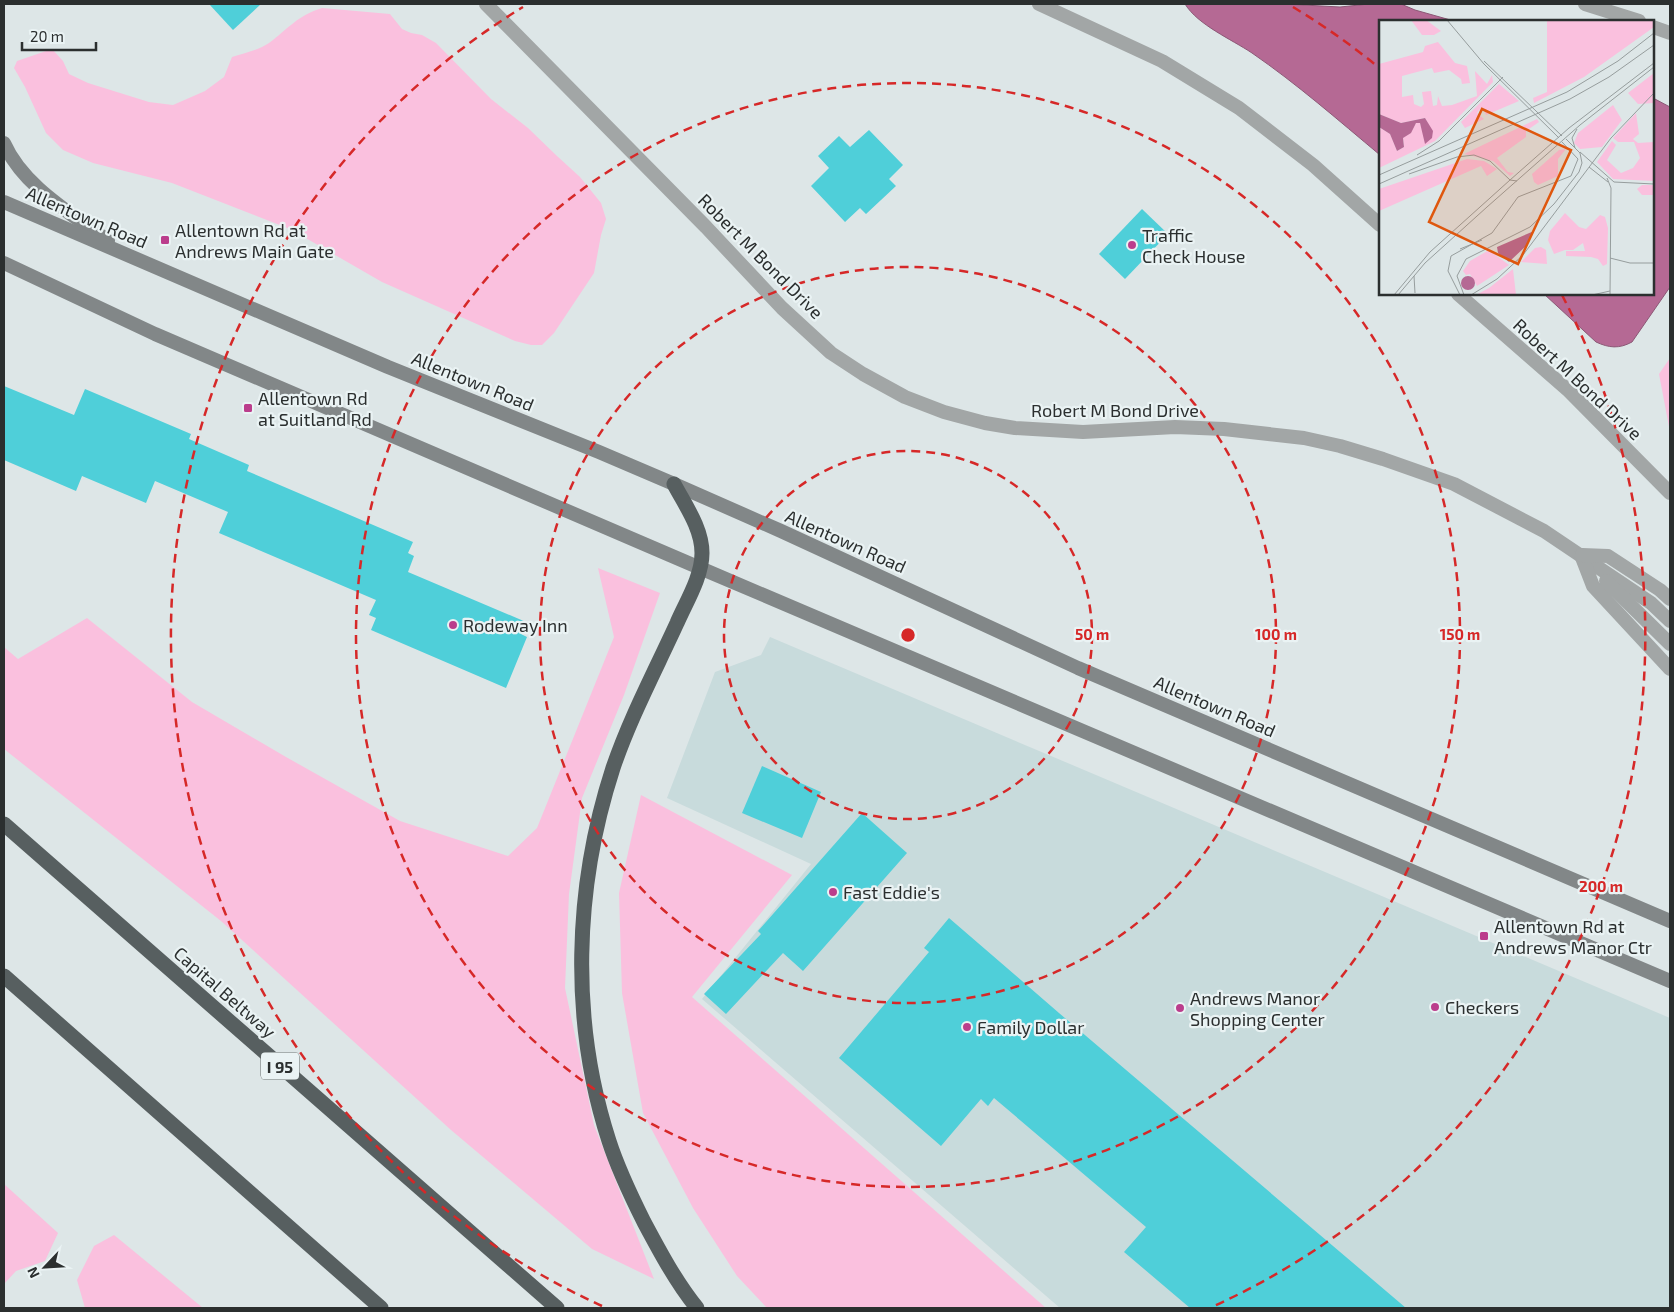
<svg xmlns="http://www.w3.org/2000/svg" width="1674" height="1312" viewBox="0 0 1674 1312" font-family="'Exo 2',sans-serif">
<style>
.built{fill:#c8dbdc}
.green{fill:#fac0de}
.water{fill:#b56994;stroke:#8c5876}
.building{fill:#4fcfd9}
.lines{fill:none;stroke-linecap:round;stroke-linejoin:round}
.tertiary{stroke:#a2a6a6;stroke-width:14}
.secondary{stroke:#828788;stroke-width:14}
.motorway{stroke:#575f60;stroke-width:15}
.ring{fill:none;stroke:#d62828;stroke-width:2.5;stroke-dasharray:9 6}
.poi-dot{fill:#bb3d8c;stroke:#eaf3f4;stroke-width:2}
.labels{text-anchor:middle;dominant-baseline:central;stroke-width:4.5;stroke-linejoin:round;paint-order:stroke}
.shield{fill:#eaf3f4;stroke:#646a6a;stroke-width:1}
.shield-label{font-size:16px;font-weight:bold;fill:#2b2f2f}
.street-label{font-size:18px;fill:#2b2f2f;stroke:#eaf3f4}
.poi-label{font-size:18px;fill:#2b2f2f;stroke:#eaf3f4;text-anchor:start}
.inset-road{fill:none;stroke:#969d9d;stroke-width:1}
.view{fill:#df570e;fill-opacity:0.15;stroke:#df570e;stroke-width:2.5}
.inset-edge{fill:none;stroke:#2b2f2f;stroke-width:2.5}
.centre{fill:#d62828;stroke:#eaf3f4;stroke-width:2.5}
.ring-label{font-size:15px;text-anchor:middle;font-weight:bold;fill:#d62828;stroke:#eaf3f4;stroke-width:4.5;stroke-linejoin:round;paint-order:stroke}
</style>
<rect width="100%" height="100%" fill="#dde6e7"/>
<!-- built -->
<path class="built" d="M 770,637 L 1670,1018 L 1670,1308 L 1060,1308 L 702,999 L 811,864 L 667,798 L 715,672 L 761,655 Z"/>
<!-- green -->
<g class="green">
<path d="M 322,8 L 390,14 L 402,29 L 411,33 L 422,35 L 436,43 L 491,99 L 528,128 L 557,156 L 580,177 L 601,203 L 606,219 L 601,235 L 594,273 L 554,333 L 542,345 L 531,345 L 515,341 L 382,282 L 290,229 L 172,183 L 93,163 L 63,150 L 46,133 L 25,87 L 14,68 L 17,61 L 52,49 L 63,61 L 69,74 L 88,83 L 149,102 L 173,105 L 205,91 L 224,77 L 232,57 C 244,53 259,50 269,43 C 288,29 298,15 322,8 Z"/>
<path d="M 1670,358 L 1670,432 L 1659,374 Z"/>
<path d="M 598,568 L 660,593 L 624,695 L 582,798 L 569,894 L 565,988 L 594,1125 L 654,1279 L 592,1249 L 451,1130 L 221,921 L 4,749 L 4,647 L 18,659 L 87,618 L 192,702 L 286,757 L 400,821 L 508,856 L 537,828 L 614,637 Z"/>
<path d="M 641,795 L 792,875 L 692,997 L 1046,1308 L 767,1308 L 737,1276 L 693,1208 L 643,1113 L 622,993 L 619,893 Z"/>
<path d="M 4,1184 L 58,1233 L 45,1261 L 16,1271 L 4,1284 Z"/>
<path d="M 114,1235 L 203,1308 L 85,1308 L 77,1280 L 94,1246 Z"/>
</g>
<!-- water -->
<g class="water">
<path d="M 1185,4 L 1285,4 L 1340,7 L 1369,4 L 1401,4 L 1415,10 L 1454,21 L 1380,21 L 1380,155 C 1338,120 1297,84 1252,53 C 1231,39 1198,25 1185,4 Z"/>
<path d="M 1653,98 L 1670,107 L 1670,287 L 1632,342 C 1619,349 1609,348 1596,342 L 1544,294 L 1653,294 Z"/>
</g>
<!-- building -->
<g class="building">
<path d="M 209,4 L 261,4 L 233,30 Z"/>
<path d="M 869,130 L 903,165 L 889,179 L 896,186 L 866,214 L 860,208 L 845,222 L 811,186 L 829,168 L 818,156 L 839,136 L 850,147 Z"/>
<path d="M 1142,209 L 1168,234 L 1125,279 L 1099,254 Z"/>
<path d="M 4,386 L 74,415 L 85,389 L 191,434 L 189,439 L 249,465 L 247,471 L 413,542 L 408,553 L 414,556 L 408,572 L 526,622 L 521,634 L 527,637 L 506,688 L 371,630 L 376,618 L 369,615 L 376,600 L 219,533 L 228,512 L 155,481 L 146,503 L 82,476 L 76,491 L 4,460 Z"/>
<path d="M 762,766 L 821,792 L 802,838 L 742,813 Z"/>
<path d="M 862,813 L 907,853 L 803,971 L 783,953 L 726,1014 L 704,994 L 761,934 L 758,931 Z"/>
<path d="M 949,918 L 1059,1013 L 1406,1308 L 1190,1308 L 1124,1252 L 1146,1227 L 994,1098 L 988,1106 L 981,1099 L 941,1146 L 839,1058 L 929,952 L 924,948 Z"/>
</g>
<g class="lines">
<!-- tertiary -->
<g class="tertiary">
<path d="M 486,4 L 706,227 L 782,308 L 831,353 L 863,374 L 905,397 L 944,412 L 985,423 L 1015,428 L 1083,432 L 1175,427 L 1224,429 L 1304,438 L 1340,446 L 1383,459 L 1454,484 L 1544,531 L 1651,603 L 1670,621"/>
<path d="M 1039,4 L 1162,61 L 1239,108 L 1313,165 L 1380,225"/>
<path d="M 1585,4 L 1639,21"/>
<path d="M 1653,27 L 1670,33"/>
<path d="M 1458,294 L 1569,391 L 1670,493"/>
<path d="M 1581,555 L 1593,586 L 1670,669"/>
<path d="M 1582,555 L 1608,556 L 1660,590 L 1670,599"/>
<path d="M 1606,581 L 1670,644"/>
</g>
<!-- secondary -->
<g class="secondary">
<path d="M 4,143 C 23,186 71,213 108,241"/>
<path d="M 4,202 L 388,367 L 599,452 L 674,484 L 781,531 L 1078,668 L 1670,921"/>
<path d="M 4,263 L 155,334 L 700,568 L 1670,981"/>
</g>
<!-- motorway -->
<g class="motorway">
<path d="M 674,484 C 685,505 702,528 702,553 C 702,577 686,602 677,623 C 655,671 630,718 613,768 C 574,888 570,1021 609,1141 C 618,1169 631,1196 644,1222 C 660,1252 676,1282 697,1308"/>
<path d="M 4,824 L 557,1308"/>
<path d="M 4,976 L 381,1308"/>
</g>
</g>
<!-- distance rings -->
<g class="ring">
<circle cx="908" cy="635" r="184"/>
<circle cx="908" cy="635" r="368"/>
<circle cx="908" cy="635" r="552"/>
<path d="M602 1306A737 737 0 0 1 523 7M1293 7A737 737 0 0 1 1377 66M1562 295A737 737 0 0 1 1214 1306"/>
</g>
<!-- markers -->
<g class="poi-dot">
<rect x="160" y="235" width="10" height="10" rx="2.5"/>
<circle cx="1132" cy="245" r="5"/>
<rect x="243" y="403" width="10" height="10" rx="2.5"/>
<circle cx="453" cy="625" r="5"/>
<circle cx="833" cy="892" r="5"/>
<rect x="1479" y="931" width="10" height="10" rx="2.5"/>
<circle cx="1435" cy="1007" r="5"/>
<circle cx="1180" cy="1008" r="5"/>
<circle cx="967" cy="1027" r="5"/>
</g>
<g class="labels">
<!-- shield labels -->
<rect class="shield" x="261" y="1052.5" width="38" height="27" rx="4"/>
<g class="shield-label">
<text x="280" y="1066">I 95</text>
</g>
<!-- street labels -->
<g class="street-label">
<text transform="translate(87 217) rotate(23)">Allentown Road</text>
<text transform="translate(761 256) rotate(45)">Robert M Bond Drive</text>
<text transform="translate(1578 379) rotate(43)">Robert M Bond Drive</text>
<text transform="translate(473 381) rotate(22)">Allentown Road</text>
<text x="1115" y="410">Robert M Bond Drive</text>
<text transform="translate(846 541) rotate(24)">Allentown Road</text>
<text transform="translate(1215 706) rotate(23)">Allentown Road</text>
<text transform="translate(225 992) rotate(41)">Capital Beltway</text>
</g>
<!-- poi labels -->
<g class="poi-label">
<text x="175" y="230">Allentown Rd at<tspan x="175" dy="21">Andrews Main Gate</tspan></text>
<text x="1142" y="235">Traffic<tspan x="1142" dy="21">Check House</tspan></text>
<text x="258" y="398">Allentown Rd<tspan x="258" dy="21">at Suitland Rd</tspan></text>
<text x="463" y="625">Rodeway Inn</text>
<text x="843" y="892">Fast Eddie's</text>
<text x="1494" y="926">Allentown Rd at<tspan x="1494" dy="21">Andrews Manor Ctr</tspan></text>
<text x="1190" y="998">Andrews Manor<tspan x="1190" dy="21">Shopping Center</tspan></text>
<text x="1445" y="1007">Checkers</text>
<text x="977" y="1027">Family Dollar</text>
</g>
</g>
<!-- overview -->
<g transform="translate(1379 20)">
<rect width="275" height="275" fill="#dde6e7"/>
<path d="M 32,0 L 47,0 L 62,11 L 55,15 L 43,15 ZM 168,0 L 275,0 L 275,7 L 205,57 L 155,83 L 154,78 L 168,72 ZM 59,22 L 76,43 L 88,46 L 91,63 L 83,64 L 82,59 L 70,50 L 55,53 L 53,48 L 23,56 L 23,77 L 34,75 L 35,84 L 42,87 L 45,84 L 43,72 L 52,71 L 54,86 L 58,85 L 59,76 L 63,86 L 73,85 L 98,76 L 96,51 L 108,64 L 113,55 L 114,62 L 56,121 L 0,148 L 0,107 L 11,114 L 18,131 L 25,127 L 24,118 L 37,103 L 41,103 L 46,119 L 53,111 L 46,98 L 22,103 L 0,94 L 0,44 L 44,32 L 46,26 ZM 275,53 L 275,83 L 259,84 L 249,73 ZM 120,64 L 140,81 L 107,95 L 104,88 L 101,89 L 98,93 L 105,99 L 86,108 L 82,102 ZM 234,85 L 243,100 L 223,127 L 201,129 L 195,123 L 199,113 ZM 257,93 L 260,114 L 254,119 L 259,123 L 275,122 L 275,161 L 234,159 L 218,142 L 233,121 L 237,125 L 228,140 L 242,153 L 254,148 L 261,138 L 255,122 L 239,122 L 234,118 ZM 158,99 L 160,102 L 147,111 L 147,117 L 118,138 L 129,152 L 135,153 L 131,156 L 114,141 L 85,134 ZM 187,129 L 179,139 L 179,156 L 159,165 L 155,162 L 153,154 L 180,130 ZM 88,139 L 105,141 L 118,149 L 108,156 L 102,146 L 0,191 L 0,169 ZM 263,165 L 275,165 L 275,175 L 263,175 L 258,169 ZM 186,193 L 200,207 L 207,209 L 221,195 L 226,197 L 229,208 L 228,244 L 224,246 L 219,239 L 212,237 L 187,236 L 187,231 L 206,231 L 204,223 L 194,230 L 186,230 L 175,234 L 169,220 L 171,211 ZM 162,227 L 167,230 L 168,244 L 142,242 L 156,228 ZM 110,230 L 130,245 L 98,266 L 91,254 L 87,255 L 84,251 L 91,241 ZM 134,249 L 137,275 L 97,275 L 110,268 Z" fill="#fac0de"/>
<path d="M 0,94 L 22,103 L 46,98 L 54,111 L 53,118 L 46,124 L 41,103 L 37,103 L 32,113 L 24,118 L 25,127 L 18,131 L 11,114 L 0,107 ZM 155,211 L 148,225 L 130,242 L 119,233 L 118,227 ZM82 263a7 7 0 1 1 14 0a7 7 0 1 1-14 0Z" fill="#b56994"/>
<path class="inset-road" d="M 68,0 L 105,44 L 180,118M 105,41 L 183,116M 196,128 L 193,118 L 198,109M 201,132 L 235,162 L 275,164M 38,135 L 60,121 L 124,57M 210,147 L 229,162M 30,154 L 78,137 L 95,135 L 111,141 L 131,160 L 138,161M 0,155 L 188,72 L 239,41 L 275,13M 228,158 L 232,168 L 231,275M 0,164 L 191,79 L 230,57 L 275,25M 81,229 L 103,220M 231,238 L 251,243 L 275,243M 35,256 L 36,273M 15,275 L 51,232 L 131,160 L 190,108 L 275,43M 19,275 L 46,243 L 108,187 L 201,105 L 275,47M 81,275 L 69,251 L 72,236 L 113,213 L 139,177 L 192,156 L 199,139 L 183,122M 85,275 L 78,256 L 87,239 L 151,207 L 175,184 L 200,152 L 203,143 L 201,133 L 187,119M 92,275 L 118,259 L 144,235 L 232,118 L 275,73M 213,275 L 231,271"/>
<path class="view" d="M 103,89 L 192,130 L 139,244 L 50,202 Z"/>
<rect width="275" height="275" class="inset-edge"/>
</g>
<circle cx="908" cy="635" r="8" class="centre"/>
<g class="ring-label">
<text x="1092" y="640">50 m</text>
<text x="1276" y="640">100 m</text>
<text x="1460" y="640">150 m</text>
<text x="1601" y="892">200 m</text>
</g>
<!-- border -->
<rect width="1674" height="1312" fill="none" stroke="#2b2f2f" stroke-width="10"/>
<!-- north arrow -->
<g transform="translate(45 1267) rotate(245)" stroke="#eaf3f4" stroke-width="4" paint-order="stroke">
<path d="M0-4L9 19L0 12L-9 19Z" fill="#2b2f2f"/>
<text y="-8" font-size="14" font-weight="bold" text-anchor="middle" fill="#2b2f2f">N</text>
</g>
<!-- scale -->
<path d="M22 42v8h74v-8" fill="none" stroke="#2b2f2f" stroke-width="2.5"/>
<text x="30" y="42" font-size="15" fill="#2b2f2f" stroke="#eaf3f4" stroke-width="4" paint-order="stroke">20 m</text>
</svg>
